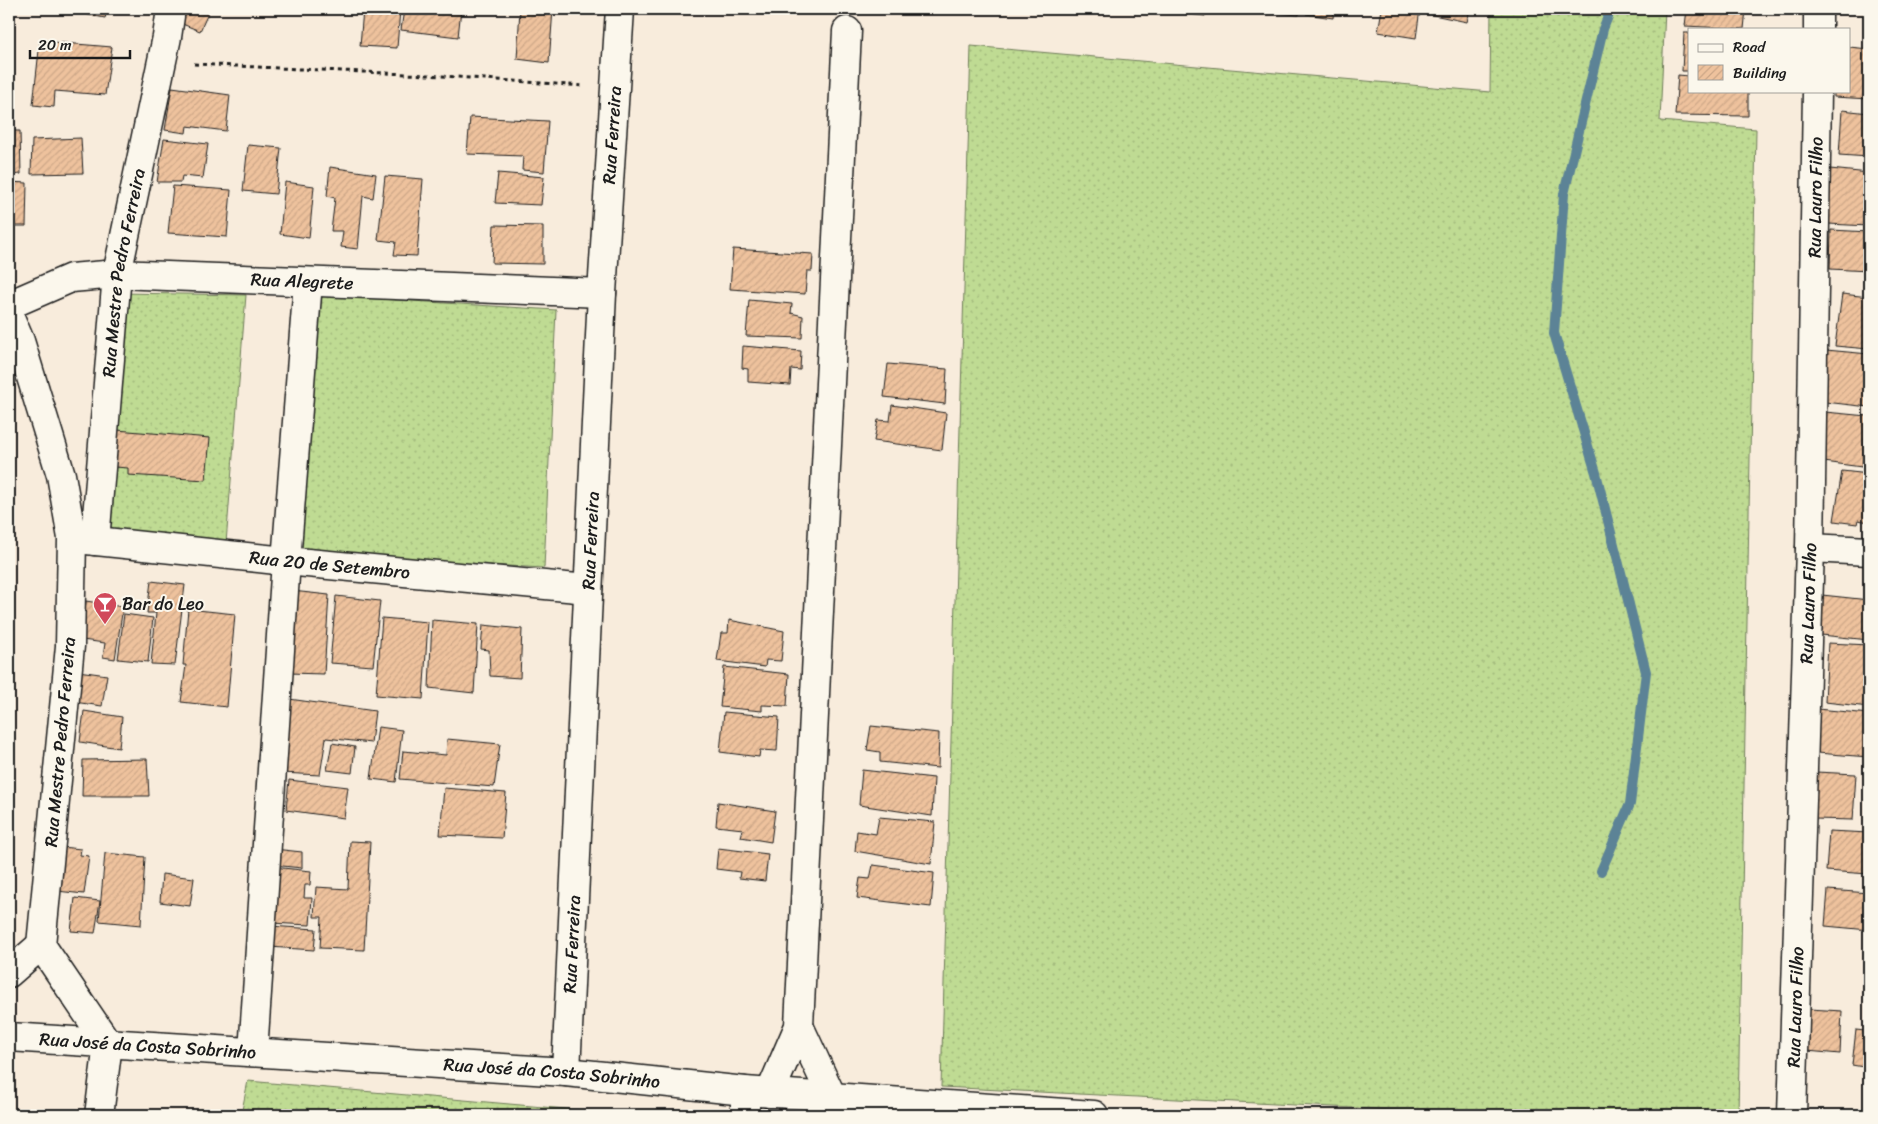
<svg xmlns="http://www.w3.org/2000/svg" width="1878" height="1124" viewBox="0 0 1878 1124" font-family="Sriracha,sans-serif">
<style>
.grass{fill:url(#grass-dots);stroke:#6e7c58}
.lines{fill:none;stroke-linecap:round;stroke-linejoin:round}
.stream{stroke:#5c8396;stroke-width:10}
.building{fill:url(#building-hatch);stroke:#1c1c1c}
.street-casing{stroke:#1c1c1c;stroke-width:31}
.path{stroke:#1c1c1c;stroke-width:3;stroke-dasharray:4 4;stroke-linecap:butt}
.street{stroke:#fbf7ec;stroke-width:28}
.labels{text-anchor:middle;dominant-baseline:central;stroke-width:4;stroke-linejoin:round;paint-order:stroke}
.street-label{font-size:18px;fill:#1c1c1c;stroke:#fbf7ec}
.poi-label{font-size:18px;fill:#1c1c1c;stroke:#fbf7ec;text-anchor:start}
</style>
<defs>
<pattern id="grass-dots" width="8" height="8" patternUnits="userSpaceOnUse" patternTransform="scale(1.25)"><rect width="8" height="8" fill="#bfdb93"/><path d="M2 2h.1M6 6h.1" fill="none" stroke="#a4bb7e" stroke-width="1.8" stroke-linecap="round"/></pattern>
<pattern id="building-hatch" width="6" height="6" patternUnits="userSpaceOnUse" patternTransform="scale(1.25)"><rect width="6" height="6" fill="#eec29d"/><path d="M-1 1l2-2M0 6l6-6M5 7l2-2" fill="none" stroke="#cca687"/></pattern>
</defs>
<rect width="100%" height="100%" fill="#f8ecdc"/>
<filter id="ink" filterUnits="userSpaceOnUse"><feTurbulence type="fractalNoise" baseFrequency=".02" numOctaves="2"/><feDisplacementMap in="SourceGraphic" scale="10" xChannelSelector="R" yChannelSelector="G"/><feConvolveMatrix kernelMatrix="1 2 1 2 8 2 1 2 1" color-interpolation-filters="sRGB"/></filter>
<g filter="url(#ink)">
<!-- grass -->
<g class="grass">
<path d="M 1491,9 L 1665,9 L 1660,121 L 1756,129 L 1738,1115 L 1491,1115 L 941,1087 L 971,46 L 1490,92 Z"/>
<path d="M 119,293 L 246,295 L 226,543 L 99,533 Z"/>
<path d="M 315,295 L 556,310 L 544,568 L 295,554 Z"/>
<path d="M 248,1081 L 634,1115 L 241,1115 Z"/>
</g>
<g class="lines">
<!-- stream -->
<path class="stream" d="M 1601,871 L 1630,804 L 1646,672 L 1596,473 L 1554,333 L 1564,194 L 1603,29 L 1611,9"/>
</g>
<!-- building -->
<g class="building">
<path d="M 58,9 L 108,9 L 105,18 Z"/>
<path d="M 177,9 L 210,9 L 200,31 L 172,20 Z"/>
<path d="M 363,9 L 400,9 L 397,48 L 360,46 Z"/>
<path d="M 404,9 L 461,9 L 458,37 L 401,30 Z"/>
<path d="M 520,9 L 553,9 L 549,63 L 517,59 Z"/>
<path d="M 752,9 L 786,9 L 786,12 Z"/>
<path d="M 1173,9 L 1206,9 L 1205,16 L 1172,12 Z"/>
<path d="M 1263,9 L 1300,9 L 1299,15 L 1263,12 Z"/>
<path d="M 1307,9 L 1334,9 L 1333,18 L 1306,14 Z"/>
<path d="M 1382,9 L 1420,9 L 1416,38 L 1378,32 Z"/>
<path d="M 1425,9 L 1470,9 L 1467,22 L 1424,13 Z"/>
<path d="M 1687,9 L 1746,9 L 1744,29 L 1685,26 Z"/>
<path d="M 1684,33 L 1689,33 L 1689,71 L 1682,71 Z"/>
<path d="M 40,41 L 112,47 L 105,95 L 55,91 L 54,107 L 33,105 Z"/>
<path d="M 1849,47 L 1869,49 L 1869,99 L 1834,97 L 1834,91 L 1849,91 Z"/>
<path d="M 1678,75 L 1689,76 L 1689,91 L 1748,91 L 1748,116 L 1675,115 Z"/>
<path d="M 172,87 L 230,95 L 226,131 L 187,126 L 186,133 L 165,130 Z"/>
<path d="M 1842,110 L 1869,113 L 1869,157 L 1839,155 Z"/>
<path d="M 470,117 L 548,121 L 544,172 L 522,170 L 523,156 L 467,154 Z"/>
<path d="M 9,131 L 20,131 L 21,174 L 9,175 Z"/>
<path d="M 81,138 L 83,173 L 31,174 L 32,140 Z"/>
<path d="M 164,139 L 208,144 L 203,178 L 182,176 L 181,182 L 157,182 Z"/>
<path d="M 248,145 L 281,148 L 276,194 L 243,191 Z"/>
<path d="M 330,167 L 376,174 L 373,198 L 363,196 L 358,249 L 341,247 L 343,231 L 331,231 L 335,198 L 327,196 Z"/>
<path d="M 1830,169 L 1869,173 L 1869,226 L 1828,224 Z"/>
<path d="M 498,173 L 544,177 L 541,205 L 495,203 Z"/>
<path d="M 385,176 L 423,179 L 417,256 L 394,255 L 396,242 L 378,240 Z"/>
<path d="M 9,182 L 27,183 L 26,226 L 9,226 Z"/>
<path d="M 285,182 L 314,186 L 309,238 L 280,234 Z"/>
<path d="M 173,186 L 231,190 L 227,237 L 168,233 Z"/>
<path d="M 494,225 L 543,226 L 543,264 L 492,263 Z"/>
<path d="M 1831,230 L 1869,232 L 1869,271 L 1830,269 Z"/>
<path d="M 733,249 L 813,254 L 812,271 L 807,271 L 805,294 L 730,289 Z"/>
<path d="M 1842,294 L 1869,297 L 1869,349 L 1835,346 Z"/>
<path d="M 749,300 L 792,304 L 791,313 L 803,316 L 802,338 L 746,336 Z"/>
<path d="M 743,346 L 801,351 L 800,370 L 791,369 L 790,385 L 748,382 L 748,369 L 742,368 Z"/>
<path d="M 1826,350 L 1869,354 L 1869,407 L 1825,402 Z"/>
<path d="M 888,364 L 947,369 L 945,404 L 884,397 Z"/>
<path d="M 892,405 L 946,413 L 942,450 L 874,441 L 878,420 L 890,421 Z"/>
<path d="M 1825,412 L 1867,416 L 1862,467 L 1824,462 Z"/>
<path d="M 117,430 L 210,438 L 206,480 L 128,475 L 128,468 L 115,467 Z"/>
<path d="M 1842,471 L 1869,474 L 1869,522 L 1858,520 L 1857,524 L 1834,521 Z"/>
<path d="M 151,581 L 185,585 L 175,665 L 151,664 L 156,613 L 147,613 Z"/>
<path d="M 292,591 L 329,595 L 324,674 L 288,673 Z"/>
<path d="M 1822,595 L 1869,600 L 1869,640 L 1821,635 Z"/>
<path d="M 336,596 L 380,601 L 373,666 L 330,663 Z"/>
<path d="M 86,601 L 123,607 L 115,659 L 103,657 L 105,643 L 82,640 Z"/>
<path d="M 188,609 L 235,614 L 227,707 L 181,702 L 186,665 L 183,665 Z"/>
<path d="M 124,614 L 153,618 L 148,662 L 118,659 Z"/>
<path d="M 382,618 L 428,622 L 423,699 L 376,695 Z"/>
<path d="M 432,620 L 478,624 L 474,693 L 429,688 Z"/>
<path d="M 729,620 L 784,631 L 781,661 L 766,660 L 765,667 L 717,661 L 721,633 L 728,633 Z"/>
<path d="M 483,625 L 522,629 L 520,678 L 490,676 L 489,650 L 481,649 Z"/>
<path d="M 1828,643 L 1869,645 L 1869,707 L 1825,702 Z"/>
<path d="M 724,667 L 789,674 L 787,706 L 762,705 L 762,711 L 720,707 Z"/>
<path d="M 78,671 L 107,675 L 102,706 L 74,702 Z"/>
<path d="M 289,699 L 375,711 L 371,743 L 326,738 L 320,775 L 281,773 Z"/>
<path d="M 1818,709 L 1869,714 L 1869,757 L 1817,753 Z"/>
<path d="M 84,711 L 122,717 L 119,748 L 80,742 Z"/>
<path d="M 724,712 L 779,717 L 777,751 L 760,750 L 759,757 L 720,752 Z"/>
<path d="M 871,726 L 939,733 L 938,768 L 880,762 L 880,752 L 867,750 Z"/>
<path d="M 378,727 L 402,730 L 396,782 L 371,779 Z"/>
<path d="M 447,739 L 500,744 L 494,787 L 400,779 L 403,751 L 446,755 Z"/>
<path d="M 332,743 L 355,747 L 352,773 L 327,770 Z"/>
<path d="M 147,759 L 149,796 L 82,796 L 83,760 Z"/>
<path d="M 862,770 L 934,778 L 932,816 L 859,805 Z"/>
<path d="M 1816,772 L 1856,774 L 1853,820 L 1815,819 Z"/>
<path d="M 289,780 L 348,787 L 344,818 L 286,810 Z"/>
<path d="M 444,788 L 506,793 L 502,838 L 440,835 Z"/>
<path d="M 718,802 L 775,811 L 771,842 L 741,837 L 743,829 L 716,826 Z"/>
<path d="M 879,817 L 935,822 L 931,864 L 855,851 L 857,831 L 876,834 Z"/>
<path d="M 1829,831 L 1869,833 L 1869,874 L 1826,871 Z"/>
<path d="M 350,841 L 370,842 L 364,950 L 320,948 L 322,917 L 314,917 L 316,887 L 348,889 Z"/>
<path d="M 61,847 L 81,849 L 80,855 L 89,856 L 84,894 L 57,891 Z"/>
<path d="M 718,848 L 768,854 L 765,881 L 739,878 L 740,872 L 716,869 Z"/>
<path d="M 274,849 L 302,852 L 302,868 L 273,865 Z"/>
<path d="M 105,853 L 145,857 L 141,925 L 99,921 Z"/>
<path d="M 873,865 L 934,873 L 931,907 L 857,898 L 860,878 L 870,879 Z"/>
<path d="M 273,867 L 311,871 L 310,885 L 305,885 L 304,898 L 312,898 L 310,925 L 270,923 Z"/>
<path d="M 162,874 L 194,878 L 190,906 L 160,902 Z"/>
<path d="M 1828,890 L 1869,893 L 1869,930 L 1825,926 Z"/>
<path d="M 75,898 L 100,901 L 95,933 L 71,931 Z"/>
<path d="M 269,926 L 316,929 L 314,950 L 269,947 Z"/>
<path d="M 1869,1006 L 1869,1068 L 1852,1065 L 1856,1030 L 1865,1031 Z"/>
<path d="M 1809,1009 L 1842,1011 L 1840,1054 L 1807,1051 Z"/>
</g>
<g class="lines">
<!-- street casing -->
<g class="street-casing">
<g id="street">
<path d="M 1818,29 L 1818,9"/>
<path id="s1" d="M 9,305 L 71,278 L 117,274 L 602,293"/>
<path d="M 9,315 L 20,341 L 61,475 L 72,538 L 70,646 L 41,945 L 108,1044 L 99,1115"/>
<path id="s2" d="M 77,539 L 286,561 L 588,589"/>
<path id="s3" d="M 95,541 L 117,274 L 167,37 L 171,9"/>
<path d="M 1810,548 L 1869,551"/>
<path d="M 9,973 L 41,945"/>
<path d="M 799,1026 L 832,1097"/>
<path id="s4" d="M 9,1037 L 566,1072 L 745,1091 L 1094,1115"/>
<path d="M 253,1052 L 286,561 L 308,282"/>
<path id="s5" d="M 566,1072 L 602,293 L 620,9"/>
<path d="M 770,1093 L 799,1026 L 847,31"/>
<path d="M 745,1115 L 745,1091"/>
<path id="s6" d="M 1792,1115 L 1810,548 L 1817,91"/>
</g>
</g>
<!-- path -->
<path class="path" d="M 194,64 L 428,75 L 584,86"/>
<!-- street -->
<use href="#street" class="street"/>
</g>
</g>
<!-- icons -->
<defs>
<g id="bar-pin" transform="scale(1.25)"><path d="M0 17L-7.5 6A9.5 9.5 0 1 1 7.5 6Z" fill="#d1495b" stroke="#fbf7ec"/><path d="M-6-5H6L.8 .8V4.5H3.5V6h-7V4.5H-.8V.8Z" fill="#fff"/></g>
</defs>
<g fill-rule="evenodd">
<use href="#bar-pin" x="105" y="604"/>
</g>
<g class="labels">
<!-- street labels -->
<g class="street-label">
<text stroke="none"><textPath href="#s5" startOffset="938">Rua Ferreira</textPath></text>
<text stroke="none"><textPath href="#s6" startOffset="918">Rua Lauro Filho</textPath></text>
<text stroke="none"><textPath href="#s3" startOffset="270">Rua Mestre Pedro Ferreira</textPath></text>
<text stroke="none"><textPath href="#s1" startOffset="299">Rua Alegrete</textPath></text>
<text stroke="none"><textPath href="#s5" startOffset="532">Rua Ferreira</textPath></text>
<text stroke="none"><textPath href="#s2" startOffset="254">Rua 20 de Setembro</textPath></text>
<text stroke="none"><textPath href="#s6" startOffset="512">Rua Lauro Filho</textPath></text>
<text transform="translate(60 742) rotate(-85)">Rua Mestre Pedro Ferreira</text>
<text stroke="none"><textPath href="#s5" startOffset="128">Rua Ferreira</textPath></text>
<text stroke="none"><textPath href="#s6" startOffset="108">Rua Lauro Filho</textPath></text>
<text stroke="none"><textPath href="#s4" startOffset="139">Rua José da Costa Sobrinho</textPath></text>
<text stroke="none"><textPath href="#s4" startOffset="544">Rua José da Costa Sobrinho</textPath></text>
</g>
<!-- poi labels -->
<g class="poi-label">
<text x="122" y="604">Bar do Leo</text>
</g>
</g>
<!-- margin -->
<rect width="1878" height="1124" fill="none" stroke="#fbf7ec" stroke-width="30"/>
<rect x="15" y="15" width="1848" height="1094" fill="none" stroke="#1c1c1c" stroke-width="2" filter="url(#ink)"/>
<!-- legend -->
<rect x="1688" y="28" width="162" height="65" fill="#fbf7ec" stroke="#a29f99"/>
<rect x="1698" y="44" width="25" height="8" fill="#fbf7ec" stroke="#a29f99"/>
<text x="1733" y="52" font-size="15" fill="#1c1c1c">Road</text>
<rect x="1698" y="65" width="25" height="15" fill="url(#building-hatch)" stroke="#a29f99"/>
<text x="1733" y="78" font-size="15" fill="#1c1c1c">Building</text>
<!-- scale -->
<path d="M30 50v8h100v-8" fill="none" stroke="#1c1c1c" stroke-width="2.5"/>
<text x="38" y="50" font-size="15" fill="#1c1c1c" stroke="#fbf7ec" stroke-width="4" paint-order="stroke">20 m</text>
</svg>
